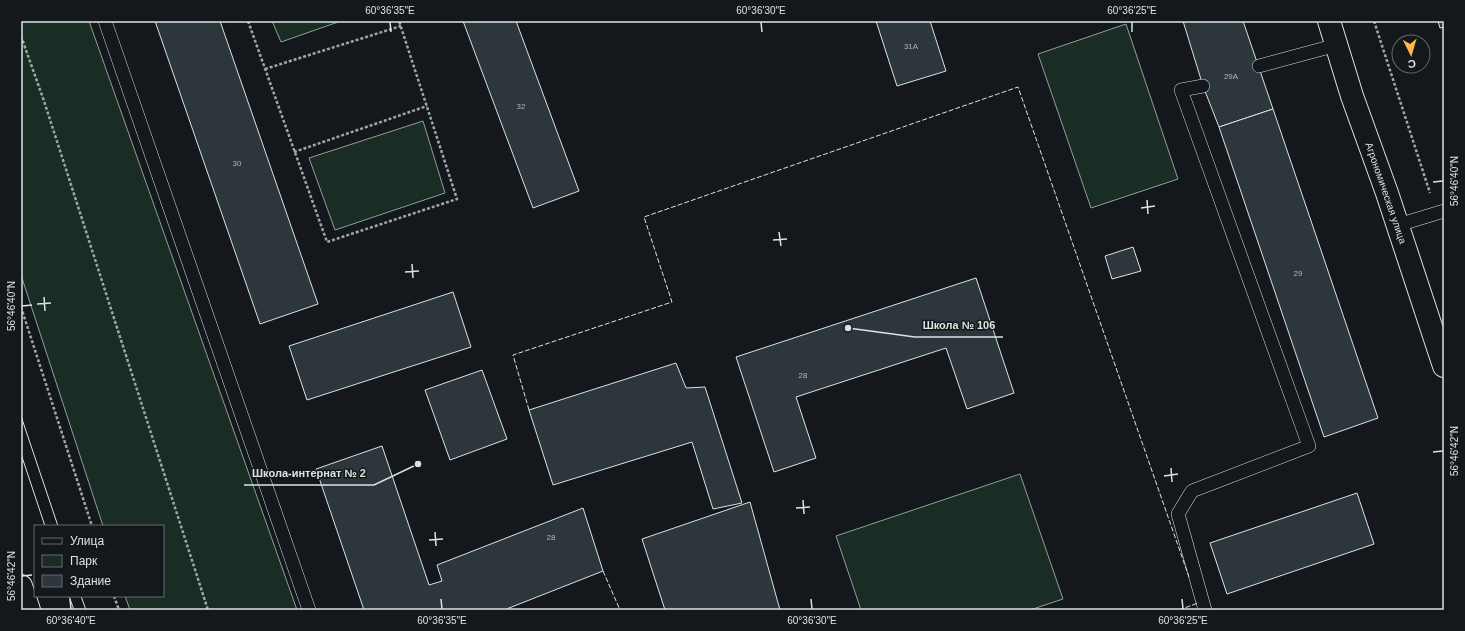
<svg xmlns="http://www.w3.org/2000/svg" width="1465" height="631" viewBox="0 0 1465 631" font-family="Arial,sans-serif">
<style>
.green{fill:#1a2d24;stroke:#939e99}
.building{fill:#2c363c;stroke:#d8e6dc}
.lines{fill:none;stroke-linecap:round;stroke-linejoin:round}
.service-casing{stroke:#d8e6dc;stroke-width:14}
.tertiary-casing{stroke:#d8e6dc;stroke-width:24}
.primary-casing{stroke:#d8e6dc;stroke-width:24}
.path{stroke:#9da8a2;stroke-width:2.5;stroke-dasharray:3 2;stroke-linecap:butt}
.service{stroke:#14181c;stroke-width:13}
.tertiary{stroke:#14181c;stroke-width:22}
.primary{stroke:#14181c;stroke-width:22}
.tram{stroke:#d8e6dc;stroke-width:1}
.fence{stroke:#d8e6dc;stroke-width:1;stroke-dasharray:5 2;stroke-linecap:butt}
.ticks{fill:none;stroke:#d8e6dc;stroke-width:1.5}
.labels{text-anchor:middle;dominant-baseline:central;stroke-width:3;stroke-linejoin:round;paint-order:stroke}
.number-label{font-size:8px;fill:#adbab4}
.street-label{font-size:10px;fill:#d8e6dc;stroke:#14181c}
.leader{fill:none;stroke:#d8e6dc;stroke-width:1.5}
.callout-dot{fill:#d8e6dc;stroke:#14181c;stroke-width:1.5}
.callout-label{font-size:11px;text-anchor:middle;font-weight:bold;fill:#d8e6dc;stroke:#14181c;stroke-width:3;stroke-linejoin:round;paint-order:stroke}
.neatline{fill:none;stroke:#d8e6dc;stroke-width:1.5}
.ticks-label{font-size:10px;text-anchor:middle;fill:#d8e6dc}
</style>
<rect width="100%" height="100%" fill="#14181c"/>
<!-- green -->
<g class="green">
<path d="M 21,21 L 89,21 L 297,610 L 130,610 L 125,596 L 163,596 L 163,526 L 103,526 L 21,275 Z"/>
<path d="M 272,21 L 341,21 L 281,42 Z"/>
<path d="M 1126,24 L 1178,179 L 1091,208 L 1038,54 Z"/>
<path d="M 423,121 L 445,193 L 335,230 L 309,158 Z"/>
<path d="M 1020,474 L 1063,599 L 1030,610 L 861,610 L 836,536 Z"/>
</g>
<!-- building -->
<g class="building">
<path d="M 155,21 L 220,21 L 318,304 L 260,324 Z"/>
<path d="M 463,21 L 516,21 L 579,191 L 533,208 Z"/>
<path d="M 876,21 L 930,21 L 946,71 L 897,86 Z"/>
<path d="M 1183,21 L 1243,21 L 1273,109 L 1219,127 L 1203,86 Z"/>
<path d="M 1438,21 L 1444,21 L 1444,27 L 1440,28 Z"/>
<path d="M 1273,109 L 1378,418 L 1324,437 L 1219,127 Z"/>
<path d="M 1133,247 L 1141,271 L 1112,279 L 1105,256 Z"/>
<path d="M 976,278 L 1014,393 L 967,409 L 946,348 L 796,397 L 816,458 L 774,472 L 736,357 Z"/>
<path d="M 453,292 L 471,347 L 307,400 L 289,346 Z"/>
<path d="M 676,363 L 686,388 L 705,387 L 742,503 L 713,509 L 692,442 L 553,485 L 529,410 Z"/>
<path d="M 482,370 L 507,439 L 450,460 L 425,390 Z"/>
<path d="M 382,446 L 429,585 L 442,581 L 437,565 L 583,508 L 603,571 L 504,610 L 364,610 L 316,469 Z"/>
<path d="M 1357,493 L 1374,544 L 1227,594 L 1210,543 Z"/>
<path d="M 750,502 L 780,610 L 665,610 L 642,539 Z"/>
</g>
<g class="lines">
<!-- service casing -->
<g class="service-casing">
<g id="service">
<path d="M 105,21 L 309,610"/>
<path d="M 1259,66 L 1337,45"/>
<path d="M 1203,86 L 1181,90 L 1309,446 L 1192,491 L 1178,514 L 1205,610"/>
<path d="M 1398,225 L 1444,211"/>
</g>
</g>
<!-- tertiary casing -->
<g class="tertiary-casing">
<path id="tertiary" d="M 1329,21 L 1352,96 L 1387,193 L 1444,366"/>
</g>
<!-- primary casing -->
<g class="primary-casing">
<path id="primary" d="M 21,586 L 29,610"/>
</g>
<!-- path -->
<g class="path">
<path d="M 248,21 L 327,242 L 457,199 L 399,21"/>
<path d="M 1374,21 L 1430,193"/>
<path d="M 21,36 L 44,101 L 208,610"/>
<path d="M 265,69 L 401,26"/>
<path d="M 294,152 L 427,106"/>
<path d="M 21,307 L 92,526"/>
<path d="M 114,596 L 119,610"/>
</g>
<!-- service -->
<use href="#service" class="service"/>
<!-- tertiary -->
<use href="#tertiary" class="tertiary"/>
<!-- primary -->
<use href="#primary" class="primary"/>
<!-- tram -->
<g class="tram">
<path d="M 21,416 L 58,526"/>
<path d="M 21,454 L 45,526"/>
<path d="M 69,596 L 74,610"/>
<path d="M 81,596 L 86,610"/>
</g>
<!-- fence -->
<g class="fence">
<path d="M 529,410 L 513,355 L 672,302 L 644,217 L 1018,87 L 1189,577"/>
<path d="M 603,571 L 620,610"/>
<path d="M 1179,610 L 1198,603 L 1198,602"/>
</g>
</g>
<!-- ticks -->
<path class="ticks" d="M 390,22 L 391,32M 761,22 L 762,32M 1132,22 L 1132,32M 1433,182 L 1443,181M 1147,200 L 1148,214M 1141,208 L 1155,206M 779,232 L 781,246M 773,240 L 787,239M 412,264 L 413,278M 405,272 L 419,271M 44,297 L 45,311M 37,304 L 51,303M 22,306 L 32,305M 1433,452 L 1443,451M 1171,468 L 1172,482M 1164,476 L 1178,474M 803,500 L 804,514M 796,508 L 810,507M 435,532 L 436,546M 429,540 L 443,539M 22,576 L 32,575M 70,599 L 71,609M 441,599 L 442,609M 811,599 L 812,609M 1182,599 L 1183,609"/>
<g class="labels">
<!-- number labels -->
<g class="number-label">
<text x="911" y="46">31А</text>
<text x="1231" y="76">29А</text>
<text x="521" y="106">32</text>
<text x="237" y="163">30</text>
<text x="1298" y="273">29</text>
<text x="803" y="375">28</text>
<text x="551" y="537">28</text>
</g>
<!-- street labels -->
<g class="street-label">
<text transform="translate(1386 193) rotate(71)">Агрономическая улица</text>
</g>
</g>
<!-- callouts -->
<path class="leader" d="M848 328L915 337H1003M418 464L374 485H244"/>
<g class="callout-dot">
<circle cx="848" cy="328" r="4"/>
<circle cx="418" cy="464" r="4"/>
</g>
<g class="callout-label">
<text x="959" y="329">Школа № 106</text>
<text x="309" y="477">Школа-интернат № 2</text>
</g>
<!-- border -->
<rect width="1465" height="631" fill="none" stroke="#14181c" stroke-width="44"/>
<!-- legend -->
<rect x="34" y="525" width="130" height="72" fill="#14181c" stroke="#626a69"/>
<rect x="42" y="538" width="20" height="6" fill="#14181c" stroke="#626a69"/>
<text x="70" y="545" font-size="12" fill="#d8e6dc">Улица</text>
<rect x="42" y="555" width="20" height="12" fill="#1a2d24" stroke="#626a69"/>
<text x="70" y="565" font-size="12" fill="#d8e6dc">Парк</text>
<rect x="42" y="575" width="20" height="12" fill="#2c363c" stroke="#626a69"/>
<text x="70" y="585" font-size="12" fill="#d8e6dc">Здание</text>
<!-- north arrow -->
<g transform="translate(1411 54) rotate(175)"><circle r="19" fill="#14181c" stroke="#626a69"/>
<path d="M0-3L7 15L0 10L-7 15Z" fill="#ffb74d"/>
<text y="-6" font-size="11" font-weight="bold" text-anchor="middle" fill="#d8e6dc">С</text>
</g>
<rect x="22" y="22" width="1421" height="587" class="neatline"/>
<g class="ticks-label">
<text x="390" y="14">60°36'35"E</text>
<text x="761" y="14">60°36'30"E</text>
<text x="1132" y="14">60°36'25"E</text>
<text transform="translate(1454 181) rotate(-90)" y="4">56°46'40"N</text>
<text transform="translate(11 306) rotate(-90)" y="4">56°46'40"N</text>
<text transform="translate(1454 451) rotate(-90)" y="4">56°46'42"N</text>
<text transform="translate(11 576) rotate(-90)" y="4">56°46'42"N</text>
<text x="71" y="624">60°36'40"E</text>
<text x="442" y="624">60°36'35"E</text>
<text x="812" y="624">60°36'30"E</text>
<text x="1183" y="624">60°36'25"E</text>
</g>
</svg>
